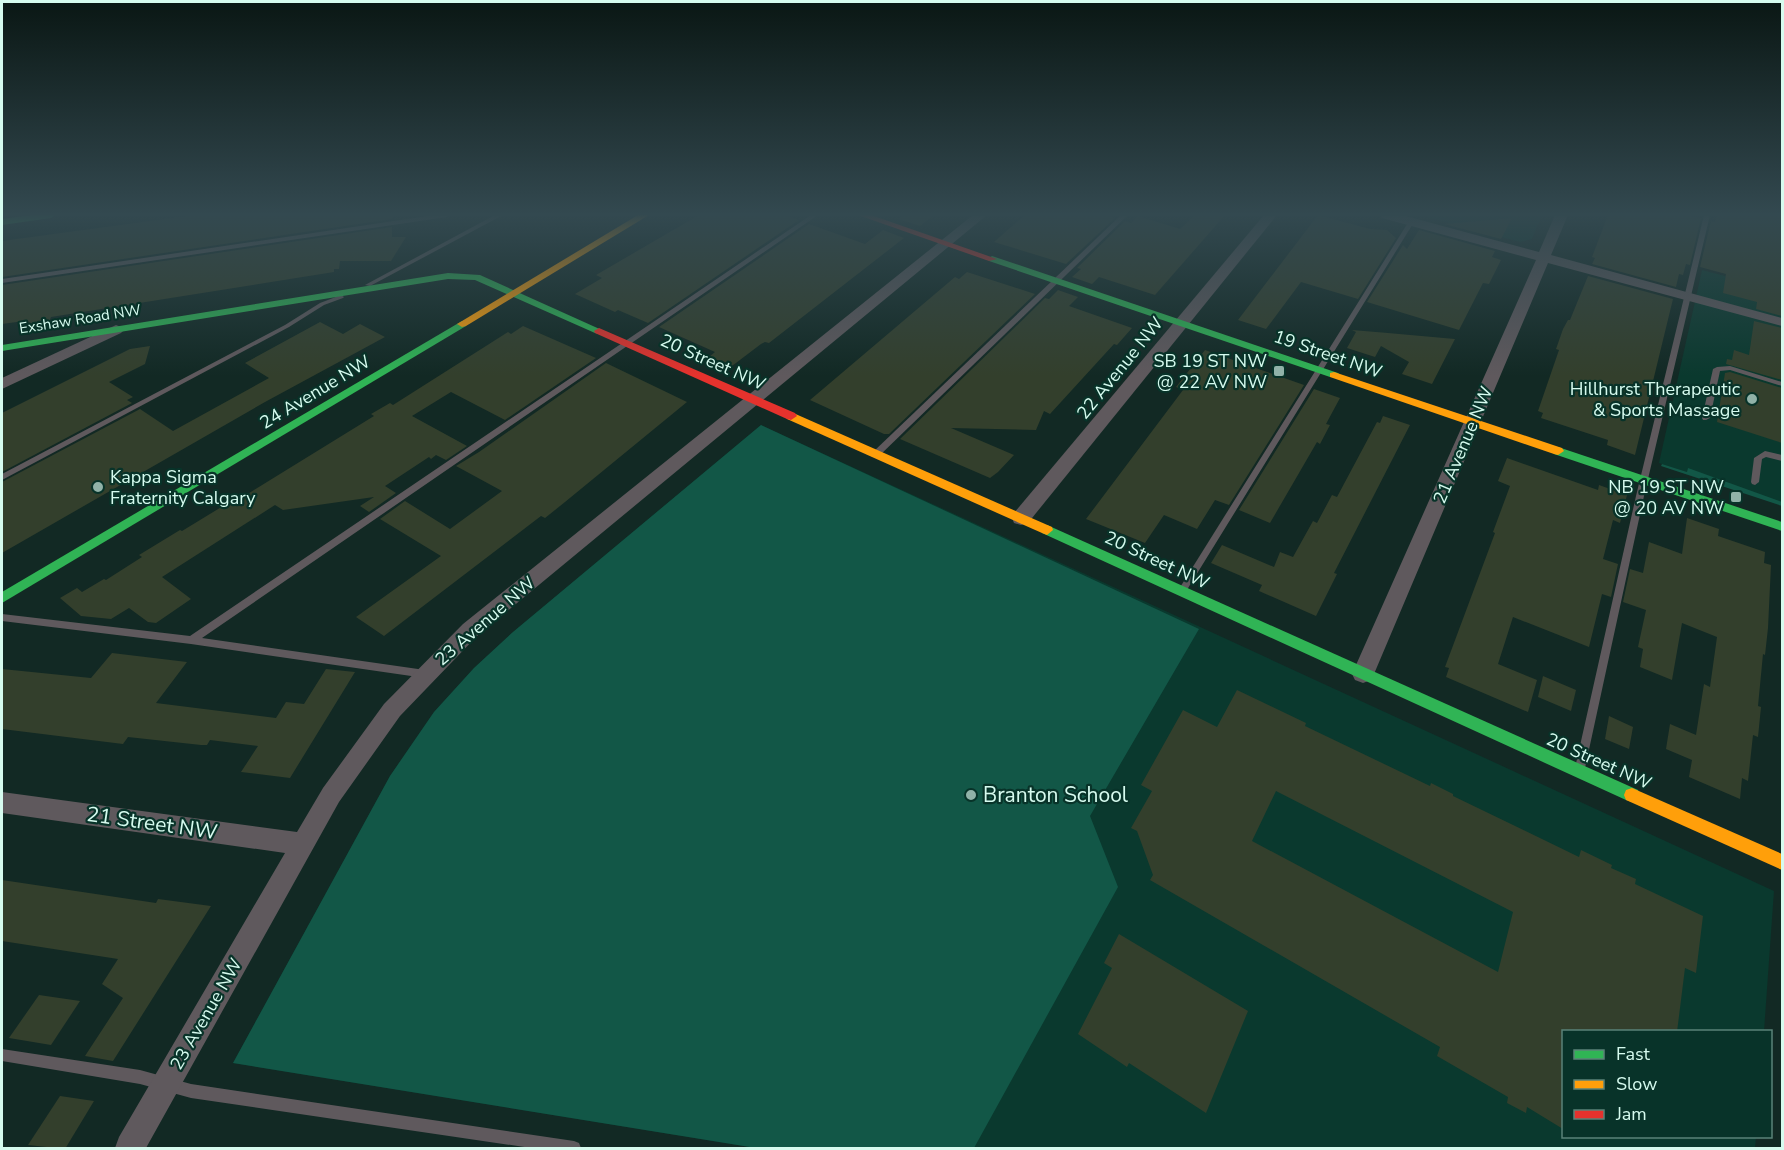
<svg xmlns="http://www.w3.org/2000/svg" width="1784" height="1150" viewBox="0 0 1784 1150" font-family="'Nunito Sans',sans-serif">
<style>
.built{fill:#0a392e}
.green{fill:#125747}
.building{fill:#333f2c;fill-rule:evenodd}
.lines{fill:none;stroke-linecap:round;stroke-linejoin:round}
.lane{fill:#5f595d;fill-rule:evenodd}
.street{fill:#5f595d;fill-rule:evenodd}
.fast{fill:#30b455;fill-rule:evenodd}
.slow{fill:#ff9f0a;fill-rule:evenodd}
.jam{fill:#e5322d;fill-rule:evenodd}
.poi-dot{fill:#91b2a8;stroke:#083329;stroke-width:2}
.labels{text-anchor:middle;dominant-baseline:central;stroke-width:4.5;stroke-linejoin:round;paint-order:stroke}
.far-street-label{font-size:15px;fill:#d6fbef;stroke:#083329}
.street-label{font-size:18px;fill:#d6fbef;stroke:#083329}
.poi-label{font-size:18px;fill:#d6fbef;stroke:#083329;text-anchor:end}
.near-poi-label{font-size:21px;fill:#d6fbef;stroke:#083329;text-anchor:start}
.near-street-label{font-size:21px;fill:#d6fbef;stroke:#083329}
</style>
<rect width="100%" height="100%" fill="#122924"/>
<!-- built -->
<g class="built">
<path d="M 1419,215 L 1542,215 L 1532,239 L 1520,242 Z"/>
<path d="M 1702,270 L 1782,291 L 1782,504 L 1659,463 Z"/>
<path d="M 761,425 L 1774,891 L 1764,1031 L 1564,1032 L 1564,1136 L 1756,1137 L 1755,1148 L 756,1148 L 233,1063 L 390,776 L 434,712 L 474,668 L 513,632 Z"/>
</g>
<!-- green -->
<g class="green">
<path d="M 761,425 L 1199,629 L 1090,816 L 1118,887 L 974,1148 L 756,1148 L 233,1063 L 390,776 L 434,712 L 474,668 L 513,632 Z"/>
<path d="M 1662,464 L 1687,472 L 1688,468 L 1782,502 L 1782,506 L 1661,466 Z"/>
</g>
<!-- building -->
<g class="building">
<path d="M 194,215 L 393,215 L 392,219 L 2,277 L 2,241 Z"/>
<path d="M 699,215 L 785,215 L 799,220 L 648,323 L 618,310 L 615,312 L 575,294 L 602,278 L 596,275 Z"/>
<path d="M 903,215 L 934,215 L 920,226 L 898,219 Z"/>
<path d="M 1025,215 L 1106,215 L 1115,218 L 1066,264 L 994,242 Z"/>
<path d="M 1195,215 L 1225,215 L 1155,295 L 1099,277 L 1092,284 L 1072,277 L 1081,269 L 1077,268 L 1125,221 L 1131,223 L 1138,216 L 1180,229 Z"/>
<path d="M 1318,215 L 1370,229 L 1387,230 L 1396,238 L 1358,299 L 1301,282 L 1266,329 L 1238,320 Z"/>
<path d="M 1608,215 L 1687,215 L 1701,218 L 1690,265 L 1686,264 L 1683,275 L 1679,274 L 1676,287 L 1592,264 L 1595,258 L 1592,257 Z"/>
<path d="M 1717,215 L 1782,215 L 1782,316 L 1756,309 L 1757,302 L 1723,293 L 1726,274 L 1700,267 L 1711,221 L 1715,222 Z"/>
<path d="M 1512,218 L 1501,239 L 1444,224 Z"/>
<path d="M 809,224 L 865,244 L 883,230 L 904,238 L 769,343 L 765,342 L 761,344 L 732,366 L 709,357 L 715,352 L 659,327 Z"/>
<path d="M 392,227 L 392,237 L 406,237 L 391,261 L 340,261 L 339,269 L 334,269 L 334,272 L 51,317 L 49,322 L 21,326 L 24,321 L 2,324 L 2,285 Z"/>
<path d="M 1419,230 L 1495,251 L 1492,257 L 1501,260 L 1489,284 L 1483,283 L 1459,330 L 1367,302 L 1403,245 L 1407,249 Z"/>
<path d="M 967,272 L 1035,294 L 889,434 L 884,434 L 810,400 L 955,277 L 959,279 Z"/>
<path d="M 1588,276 L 1673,299 L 1635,455 L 1607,445 L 1608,440 L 1541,418 L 1543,413 L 1538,411 L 1559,350 L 1556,349 L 1563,329 L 1568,320 L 1570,320 Z"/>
<path d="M 1058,290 L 1078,297 L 1069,306 L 1132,328 L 1117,345 L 1114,344 L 1050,414 L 1044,411 L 1036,430 L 951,428 L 1014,455 L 998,472 L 990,478 L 900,439 L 1045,298 L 1049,299 Z"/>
<path d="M 1754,321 L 1782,328 L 1782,380 L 1726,364 L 1727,359 L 1732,360 L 1734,350 L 1749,355 Z"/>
<path d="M 320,322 L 343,334 L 360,324 L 385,337 L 265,402 L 2,553 L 2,482 L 140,409 L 173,431 L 269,378 L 245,363 Z"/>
<path d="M 523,326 L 596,358 L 505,420 L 451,392 L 412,416 L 467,446 L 446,460 L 436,455 L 431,459 L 429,457 L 385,486 L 396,493 L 369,512 L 360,506 L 374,497 L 283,510 L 275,505 L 162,577 L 191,599 L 156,623 L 148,622 L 129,608 L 111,619 L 81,616 L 60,598 L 77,588 L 82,592 L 104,579 L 106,580 L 142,557 L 139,555 L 180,530 L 182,531 L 223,506 L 225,508 L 374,416 L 371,414 L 390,403 L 393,405 L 508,332 L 511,334 Z"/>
<path d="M 1352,330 L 1388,333 L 1455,339 L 1432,384 L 1402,374 L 1409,362 L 1381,346 L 1375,357 L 1347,348 L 1356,332 Z"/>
<path d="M 150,346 L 145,364 L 109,382 L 133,397 L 127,400 L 132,403 L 2,472 L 2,413 L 130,349 Z"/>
<path d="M 1205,350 L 1304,385 L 1229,505 L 1215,500 L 1197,529 L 1164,515 L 1145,543 L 1086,519 L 1183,390 L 1176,387 Z"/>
<path d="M 606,363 L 687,402 L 565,502 L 545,518 L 541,516 L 384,636 L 356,617 L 441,556 L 380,519 L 405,501 L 450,529 L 502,491 L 456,466 L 479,452 Z"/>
<path d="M 1730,372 L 1782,388 L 1782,443 L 1717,422 L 1725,373 Z"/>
<path d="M 1314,389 L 1340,398 L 1326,424 L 1330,425 L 1320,444 L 1317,442 L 1270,523 L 1239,510 Z"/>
<path d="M 1383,416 L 1410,425 L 1334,573 L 1337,574 L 1316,616 L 1259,591 L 1262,585 L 1211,563 L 1222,545 L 1274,567 L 1280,552 L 1293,557 L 1313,521 L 1317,523 L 1332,495 L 1337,497 L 1377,422 L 1380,423 Z"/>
<path d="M 1507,458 L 1598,490 L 1599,485 L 1627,495 L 1620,523 L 1613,520 L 1603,559 L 1618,564 L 1611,597 L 1602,594 L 1589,647 L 1513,617 L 1498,664 L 1537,680 L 1528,712 L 1446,677 L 1449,668 L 1445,667 L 1495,533 L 1493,532 L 1510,486 L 1498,481 Z"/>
<path d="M 1687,518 L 1719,529 L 1718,536 L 1765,552 L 1764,563 L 1771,565 L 1768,628 L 1765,655 L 1763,654 L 1758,706 L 1761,707 L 1758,737 L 1753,735 L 1748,781 L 1742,778 L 1740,799 L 1689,777 L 1692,760 L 1666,749 L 1670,724 L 1696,735 L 1704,684 L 1710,687 L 1717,637 L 1682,623 L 1672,680 L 1640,667 L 1643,649 L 1638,647 L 1646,610 L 1623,602 L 1630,569 L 1643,573 L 1649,542 L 1682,554 Z"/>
<path d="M 112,653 L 187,662 L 156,703 L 276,718 L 286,702 L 304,704 L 326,669 L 355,672 L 290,778 L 241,772 L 258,746 L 210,740 L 207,745 L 201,745 L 128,737 L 123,744 L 2,729 L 2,669 L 91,678 Z"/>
<path d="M 1543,676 L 1576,690 L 1571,711 L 1538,697 Z"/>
<path d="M 1237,690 L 1306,723 L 1305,726 L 1430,786 L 1431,783 L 1453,794 L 1453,796 L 1579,857 L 1581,850 L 1612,865 L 1611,868 L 1636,879 L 1635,884 L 1703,916 L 1696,973 L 1685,968 L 1677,1032 L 1563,1032 L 1563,1129 L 1527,1107 L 1526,1113 L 1507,1103 L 1508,1097 L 1437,1056 L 1440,1047 L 1150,880 L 1153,875 L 1137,831 L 1131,828 L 1152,791 L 1141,785 L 1183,710 L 1217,727 ZM 1276,791 L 1513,912 L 1498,972 L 1252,841 Z"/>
<path d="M 1609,716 L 1633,727 L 1629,749 L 1605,739 Z"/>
<path d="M 2,880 L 156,903 L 158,899 L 211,906 L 113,1061 L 85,1056 L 123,998 L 102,984 L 118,959 L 2,941 Z"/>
<path d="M 1119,934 L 1248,1011 L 1206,1113 L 1129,1063 L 1127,1067 L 1078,1034 L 1112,968 L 1104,963 Z"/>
<path d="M 39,995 L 80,1001 L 51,1045 L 9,1038 Z"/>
<path d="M 60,1096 L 94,1101 L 65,1149 L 28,1145 Z"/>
</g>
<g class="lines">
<!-- lane -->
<g class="lane">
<path d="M 434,215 L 450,215 L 447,217 L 2,283 L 2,279 Z"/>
<path d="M 495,215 L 503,215 L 370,286 L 365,285 Z"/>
<path d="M 811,215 L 818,215 L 202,638 L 425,670 L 428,671 L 430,674 L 428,677 L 425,678 L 191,644 L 2,621 L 2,614 L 190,636 Z"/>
<path d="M 1121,215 L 1128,215 L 878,457 L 872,457 L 871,455 L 872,453 Z"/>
<path d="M 1704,215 L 1710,215 L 1644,496 L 1585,768 L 1584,771 L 1580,773 L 1576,771 L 1575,768 L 1636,496 Z"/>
<path d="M 1409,221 L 1414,222 L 1185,593 L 1179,593 L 1177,591 L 1179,589 Z"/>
<path d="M 341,295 L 344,297 L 343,298 L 324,305 L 289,327 L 2,480 L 2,474 L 285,325 L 320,303 Z"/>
<path d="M 1730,366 L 1782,382 L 1782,386 L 1730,370 L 1720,371 L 1710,418 L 1706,420 L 1703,420 L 1702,418 L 1713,369 L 1717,367 Z"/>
<path d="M 1765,451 L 1782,455 L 1782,461 L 1766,457 L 1762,459 L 1759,482 L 1755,485 L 1752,484 L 1751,482 L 1754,458 Z"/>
<path d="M 2,1049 L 140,1070 L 191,1084 L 574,1141 L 579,1143 L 581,1148 L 531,1148 L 191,1098 L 140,1084 L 2,1061 Z"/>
</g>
<!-- street -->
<g class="street">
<path d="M 973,215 L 987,215 L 477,636 L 400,716 L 339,802 L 146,1148 L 115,1148 L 119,1137 L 285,853 L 2,813 L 2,792 L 297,832 L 323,788 L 384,704 L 463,624 Z"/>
<path d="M 1264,215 L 1277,215 L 1028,523 L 1021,525 L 1014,523 L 1012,518 L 1014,513 Z"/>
<path d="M 1381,215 L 1402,215 L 1539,252 L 1555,215 L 1568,215 L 1551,255 L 1782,318 L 1782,326 L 1548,263 L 1374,674 L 1371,680 L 1363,683 L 1355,680 L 1352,674 L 1536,260 L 1382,218 Z"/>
<path d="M 116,325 L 121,327 L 124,330 L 121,333 L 2,389 L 2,378 Z"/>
</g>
<!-- fast -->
<g class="fast">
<path d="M 32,215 L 55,215 L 51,218 L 2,225 L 2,219 Z"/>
<path d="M 992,256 L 1338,373 L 1340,375 L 1338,377 L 1330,377 L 989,261 L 987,259 Z"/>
<path d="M 448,273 L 480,275 L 604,331 L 599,334 L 595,333 L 475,280 L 448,279 L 2,351 L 2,345 Z"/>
<path d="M 462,321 L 466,322 L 466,326 L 2,603 L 2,592 Z"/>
<path d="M 1558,447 L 1782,522 L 1782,531 L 1554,454 L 1552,451 Z"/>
<path d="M 1047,525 L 1638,790 L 1640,795 L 1638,800 L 1632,802 L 1626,800 L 1042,533 L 1041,530 Z"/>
</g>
<!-- slow -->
<g class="slow">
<path d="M 638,215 L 649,215 L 466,326 L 462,327 L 457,324 Z"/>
<path d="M 1334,372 L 1562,448 L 1564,451 L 1558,455 L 1554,454 L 1330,377 L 1330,373 Z"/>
<path d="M 791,412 L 1052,527 L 1053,530 L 1047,535 L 1042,533 L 787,419 L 785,416 Z"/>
<path d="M 1632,788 L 1782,854 L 1782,870 L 1626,800 L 1624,795 L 1626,790 Z"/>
</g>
<!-- jam -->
<g class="jam">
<path d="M 858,215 L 871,215 L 997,259 L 989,261 Z"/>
<path d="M 599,328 L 795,413 L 797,416 L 791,420 L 787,419 L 595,333 L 594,331 Z"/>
</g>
</g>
<!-- sky -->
<linearGradient id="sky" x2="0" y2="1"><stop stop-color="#0a1714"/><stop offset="0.57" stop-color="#334950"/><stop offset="1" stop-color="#334950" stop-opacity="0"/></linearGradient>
<rect width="1784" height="376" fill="url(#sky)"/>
<!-- markers -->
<g class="poi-dot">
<rect x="1273" y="365" width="12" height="12" rx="3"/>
<circle cx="1752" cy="399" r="6"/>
<circle cx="98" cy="487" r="6"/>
<rect x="1730" y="491" width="12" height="12" rx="3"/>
<circle cx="971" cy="795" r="6"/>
</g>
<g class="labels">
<!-- far-street labels -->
<g class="far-street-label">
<text transform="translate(80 319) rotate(-9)">Exshaw Road NW</text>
</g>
<!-- street labels -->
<g class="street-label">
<text transform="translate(1328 354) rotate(19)">19 Street NW</text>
<text transform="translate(713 362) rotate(24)">20 Street NW</text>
<text transform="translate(1120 368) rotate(-51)">22 Avenue NW</text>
<text transform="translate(315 392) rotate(-31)">24 Avenue NW</text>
<text transform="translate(1463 445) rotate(-67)">21 Avenue NW</text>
<text transform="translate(1157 560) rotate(25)">20 Street NW</text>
<text transform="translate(485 621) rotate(-41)">23 Avenue NW</text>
<text transform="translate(1599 761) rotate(24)">20 Street NW</text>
<text transform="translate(206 1014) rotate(-60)">23 Avenue NW</text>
</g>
<!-- poi labels -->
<g class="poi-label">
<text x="1267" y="361">SB 19 ST NW<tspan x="1267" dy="21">@ 22 AV NW</tspan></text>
<text x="1740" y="389">Hillhurst Therapeutic<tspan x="1740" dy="21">&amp; Sports Massage</tspan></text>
<text x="110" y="477" text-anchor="start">Kappa Sigma<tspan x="110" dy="21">Fraternity Calgary</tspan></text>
<text x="1724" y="487">NB 19 ST NW<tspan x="1724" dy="21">@ 20 AV NW</tspan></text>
</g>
<!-- near-poi labels -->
<g class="near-poi-label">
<text x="983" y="795">Branton School</text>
</g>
<!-- near-street labels -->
<g class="near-street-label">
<text transform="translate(152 823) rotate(8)">21 Street NW</text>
</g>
</g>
<!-- border -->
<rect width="1784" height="1150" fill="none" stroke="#d6fbef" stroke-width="6"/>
<!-- legend -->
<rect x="1562" y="1030" width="210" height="108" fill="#083329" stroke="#5a8378" stroke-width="1.5"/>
<rect x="1574" y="1050" width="30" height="9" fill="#30b455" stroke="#5a8378" stroke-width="1.5"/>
<text x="1616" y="1060" font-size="18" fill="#d6fbef">Fast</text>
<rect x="1574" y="1080" width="30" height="9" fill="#ff9f0a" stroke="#5a8378" stroke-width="1.5"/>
<text x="1616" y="1090" font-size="18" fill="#d6fbef">Slow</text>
<rect x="1574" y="1110" width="30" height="9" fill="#e5322d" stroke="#5a8378" stroke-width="1.5"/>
<text x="1616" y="1120" font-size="18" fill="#d6fbef">Jam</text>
</svg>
